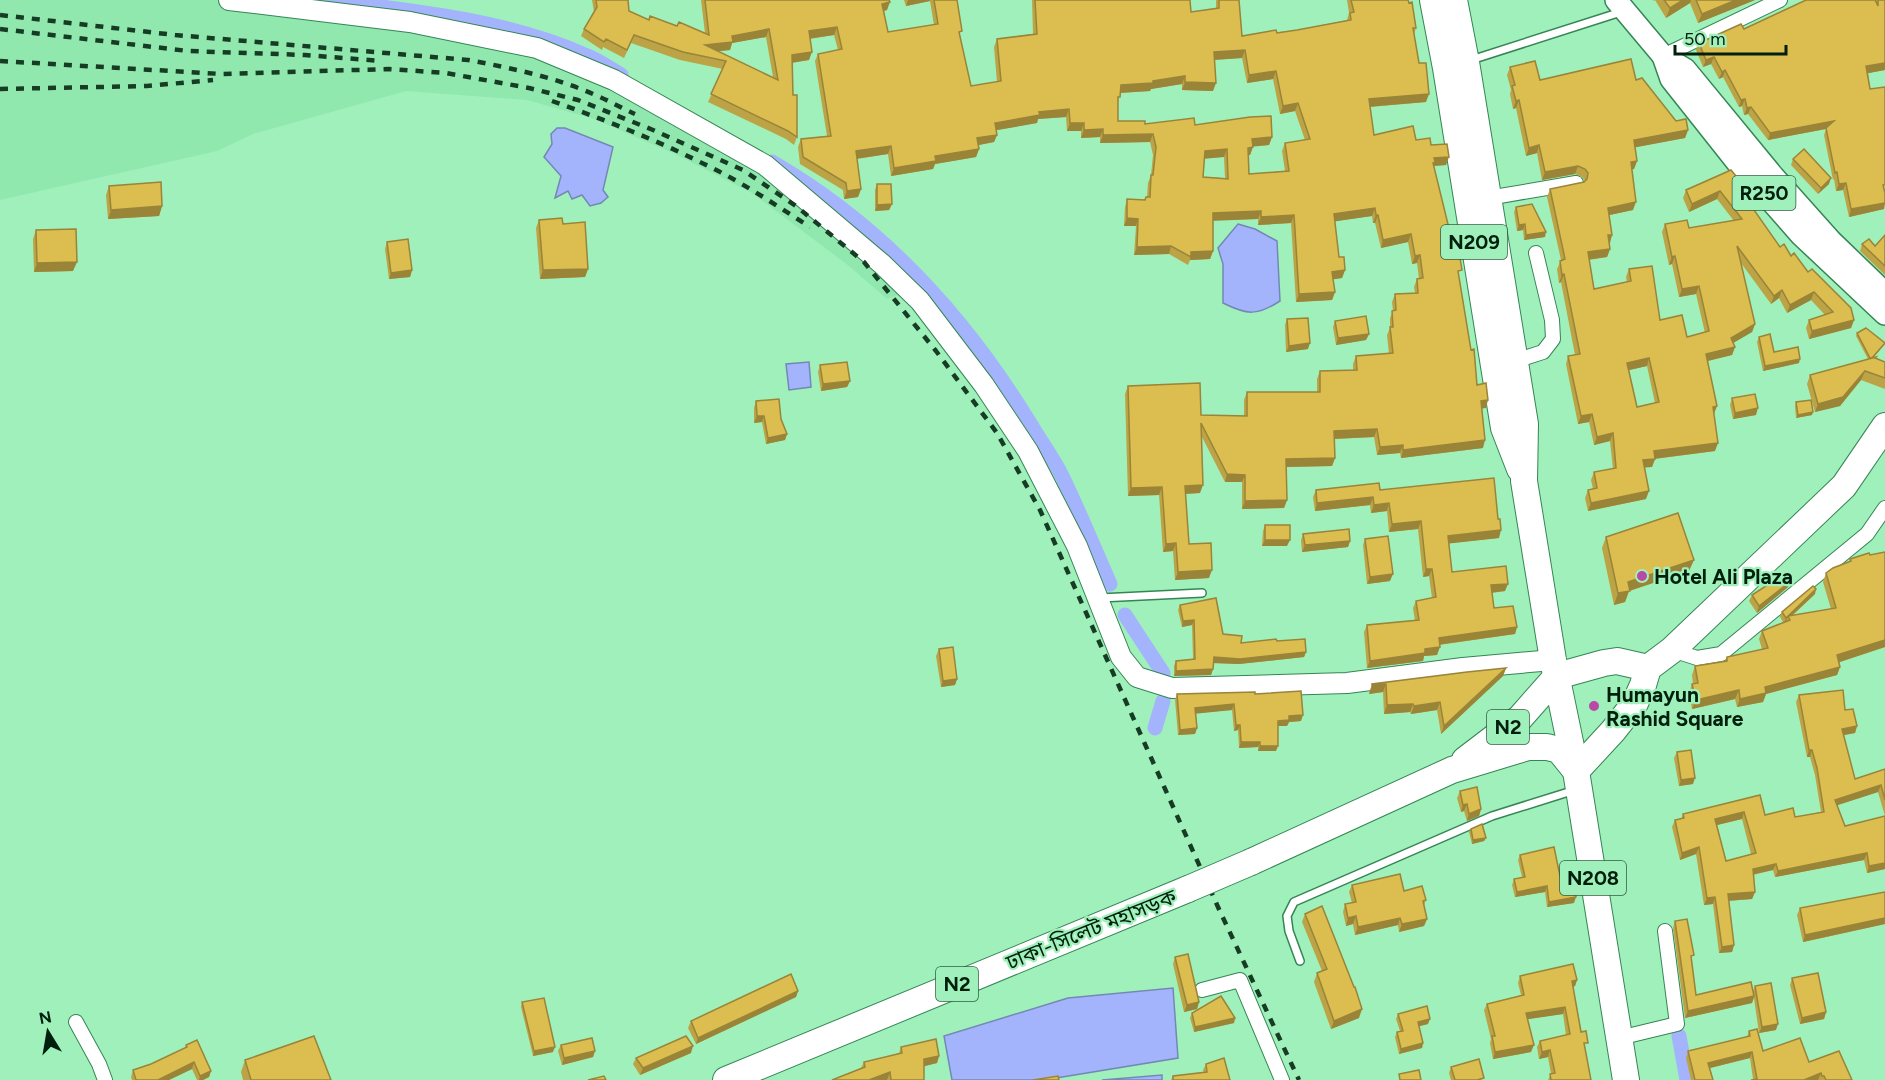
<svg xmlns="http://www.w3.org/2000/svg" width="1885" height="1080" viewBox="0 0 1885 1080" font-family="Figtree,'Noto Sans Bengali',sans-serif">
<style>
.built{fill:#90e8ae}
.water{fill:#a4b4fc;stroke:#7388b4;stroke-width:1.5}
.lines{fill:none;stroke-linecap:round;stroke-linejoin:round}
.canal{stroke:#a4b4fc;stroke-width:15}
.lane-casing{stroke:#358555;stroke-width:10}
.street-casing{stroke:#358555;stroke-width:16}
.secondary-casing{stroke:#358555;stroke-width:22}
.primary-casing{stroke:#358555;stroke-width:24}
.highway-casing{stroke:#358555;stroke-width:28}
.lane{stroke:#fff;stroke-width:7}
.street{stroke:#fff;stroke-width:14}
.secondary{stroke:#fff;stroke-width:20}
.primary{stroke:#fff;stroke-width:21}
.highway{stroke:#fff;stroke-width:26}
.rail{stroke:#163c24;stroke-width:4.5;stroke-dasharray:8 8;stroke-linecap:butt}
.highway-bridge-casing{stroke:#358555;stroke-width:28;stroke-linecap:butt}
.highway-bridge{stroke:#fff;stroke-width:26}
.wall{fill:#bca345;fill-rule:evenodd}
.shaded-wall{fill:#998438}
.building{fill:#dbbd50;stroke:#998438;stroke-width:1.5;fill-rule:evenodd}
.poi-dot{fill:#b849a6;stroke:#a0f0bb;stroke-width:2}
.labels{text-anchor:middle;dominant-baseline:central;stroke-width:4.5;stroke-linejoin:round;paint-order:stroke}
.shield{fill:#a0f0bb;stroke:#305e41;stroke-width:1.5}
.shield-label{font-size:20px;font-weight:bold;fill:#00200d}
.poi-label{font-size:21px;font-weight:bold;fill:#00200d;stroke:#a0f0bb;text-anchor:start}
.street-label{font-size:21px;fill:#00200d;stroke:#a0f0bb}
</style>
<rect width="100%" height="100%" fill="#a0f0bb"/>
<!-- built -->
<path class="built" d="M 0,0 L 244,0 L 533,54 L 598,77 L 765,172 L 901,294 L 887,299 L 849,266 L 752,193 L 675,154 L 594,119 L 527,100 L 406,91 L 253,134 L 217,151 L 0,200 Z"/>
<!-- water -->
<g class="water">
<path d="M 557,128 L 565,128 L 613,147 L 603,190 L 608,197 L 601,203 L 590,206 L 582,195 L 572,199 L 568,191 L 555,198 L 561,176 L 544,157 L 552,144 L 551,134 Z"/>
<path d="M 1238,224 L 1255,229 L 1277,241 L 1280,301 C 1257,316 1247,315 1223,303 L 1223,264 L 1218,248 Z"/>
<path d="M 809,362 L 811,387 L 789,390 L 786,364 Z"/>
<path d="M 1173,988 L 1178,1058 L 1044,1080 L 952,1080 L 944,1036 L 1068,998 Z"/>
<path d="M 1162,1075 L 1162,1080 L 1102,1080 Z"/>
</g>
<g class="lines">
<!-- canal -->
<g class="canal">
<path d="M 325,0 C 413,11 503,19 585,55 C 598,60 610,68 621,75"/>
<path d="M 772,162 C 881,225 966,318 1031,425 C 1041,442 1053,458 1062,476 C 1079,511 1094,548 1110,584"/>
<path d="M 1125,615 L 1163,673"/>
<path d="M 1155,728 L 1163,701"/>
<path d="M 1679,1036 L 1687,1080"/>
</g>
<!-- lane casing -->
<g class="lane-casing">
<g id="lane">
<path d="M 1471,60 L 1621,12"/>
<path d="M 1100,598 L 1202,593"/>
<path d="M 1300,961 L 1289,931 L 1287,916 L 1294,902 L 1492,816 L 1575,790"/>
</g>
</g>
<!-- street casing -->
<g class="street-casing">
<g id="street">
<path d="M 1663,56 L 1780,0"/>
<path d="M 1488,198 L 1576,183"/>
<path d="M 1515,361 L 1543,352 L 1553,339 L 1552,320 L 1536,253"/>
<path d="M 1672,650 L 1697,658 L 1721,654 L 1867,534 L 1885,508"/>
<path d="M 1202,990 L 1240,980 L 1282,1080"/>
<path d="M 76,1022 L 99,1064 L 105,1080"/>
<path d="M 1619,1038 L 1677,1024 L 1665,931"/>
</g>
</g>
<!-- secondary casing -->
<g class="secondary-casing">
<path id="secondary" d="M 229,0 L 410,22 L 537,48 L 614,80 L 765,165 L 882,264 L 920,301 L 984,385 L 1028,451 L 1077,546 L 1121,657 L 1137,677 L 1172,688 L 1347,683 L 1463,668 L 1553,660"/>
</g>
<!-- primary casing -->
<g class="primary-casing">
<g id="primary">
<path d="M 1616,0 L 1663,56 L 1685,69 L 1773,176 L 1831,241 L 1885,293"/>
<path d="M 1663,56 L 1671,79 L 1736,161 L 1801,235 L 1885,314"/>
</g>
</g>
<!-- highway casing -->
<g class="highway-casing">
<g id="highway">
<path d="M 1433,0 L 1446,68 L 1504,428 L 1520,469"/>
<path d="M 1454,0 L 1466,62 L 1525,424 L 1524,481 L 1553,660 L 1576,771 L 1626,1080"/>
<path d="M 1465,760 L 1520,718 L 1557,676 L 1604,663 L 1617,661 L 1648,668"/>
<path d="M 1251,862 L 1452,770 L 1528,747 L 1547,747 L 1559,750 L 1576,771 L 1613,731 L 1635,703 L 1643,685 L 1648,668 L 1672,650 L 1844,486 L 1885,426"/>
<path d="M 726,1080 L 1188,889"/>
</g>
</g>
<!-- lane -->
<use href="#lane" class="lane"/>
<!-- street -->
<use href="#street" class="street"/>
<!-- secondary -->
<use href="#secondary" class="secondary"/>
<!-- primary -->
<use href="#primary" class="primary"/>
<!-- highway -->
<use href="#highway" class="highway"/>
<!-- rail -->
<g class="rail">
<path d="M 0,15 L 175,35 L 468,60 C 511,68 554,77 593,94 C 608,100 621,108 635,114"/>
<path d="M 0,29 L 188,51 L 305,55 L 382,61"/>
<path d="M 0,61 L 222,74 L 389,69 L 446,73 L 529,88 L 578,100 L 653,130 L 743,170 L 796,206 L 864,262 L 936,351 L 997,433 L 1040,510 L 1218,907 L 1299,1080"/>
<path d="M 0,89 L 147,86 L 213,80"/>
<path d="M 552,101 C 602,119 652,138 700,162 C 739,180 774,204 810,227"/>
</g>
<!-- highway-bridge casing -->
<g class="highway-bridge-casing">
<path id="highway-bridge" d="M 1188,889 L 1251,862"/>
</g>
<!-- highway-bridge -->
<use href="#highway-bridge" class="highway-bridge"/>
</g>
<!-- wall -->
<g class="wall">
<path d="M 592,0 L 631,0 L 628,0 L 629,11 L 649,20 L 677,26 L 705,33 L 701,0 L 889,0 L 887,10 L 884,11 L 888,32 L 934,25 L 930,1 L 906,6 L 904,0 L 957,0 L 960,37 L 971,86 L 997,82 L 994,47 L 997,39 L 1033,34 L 1032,0 L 1190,0 L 1191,12 L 1216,8 L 1216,0 L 1239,0 L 1242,36 L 1297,30 L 1347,20 L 1349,13 L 1347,0 L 1408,0 L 1416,28 L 1414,34 L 1426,102 L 1370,107 L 1374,135 L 1416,140 L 1431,145 L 1446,165 L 1433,166 L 1459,277 L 1477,385 L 1486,408 L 1482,408 L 1483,448 L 1401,458 L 1400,453 L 1377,455 L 1374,437 L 1334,439 L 1335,458 L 1332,466 L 1287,467 L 1287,500 L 1284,508 L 1242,509 L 1242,482 L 1225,482 L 1202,437 L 1200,493 L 1185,494 L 1189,544 L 1209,578 L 1175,580 L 1173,551 L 1163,552 L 1159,495 L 1128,496 L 1125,394 L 1128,386 L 1201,415 L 1244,416 L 1244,400 L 1247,392 L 1317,392 L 1317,379 L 1320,371 L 1353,370 L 1353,364 L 1356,356 L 1389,354 L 1387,335 L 1390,328 L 1390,318 L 1393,311 L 1392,302 L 1395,294 L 1415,293 L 1414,287 L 1417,279 L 1419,279 L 1417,263 L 1412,264 L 1408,242 L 1381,248 L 1375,223 L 1373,223 L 1372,216 L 1335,221 L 1339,257 L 1345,270 L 1342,278 L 1333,279 L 1335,292 L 1332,300 L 1296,302 L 1291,223 L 1258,225 L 1258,219 L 1213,220 L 1213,251 L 1210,259 L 1190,260 L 1188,265 L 1169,254 L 1134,255 L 1136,226 L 1124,226 L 1125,207 L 1127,199 L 1144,200 L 1146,197 L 1147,197 L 1148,183 L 1151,175 L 1153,155 L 1150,142 L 1100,143 L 1100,137 L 1081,138 L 1081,131 L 1067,131 L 1066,117 L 1038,119 L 1037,123 L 996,130 L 997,135 L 994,142 L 978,145 L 979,149 L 976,157 L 935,164 L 933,169 L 891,176 L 888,154 L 857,159 L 861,189 L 858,197 L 844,199 L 843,190 L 800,164 L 798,147 L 801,139 L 827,136 L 815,61 L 818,54 L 838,50 L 834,35 L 810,39 L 809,60 L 792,63 L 793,95 L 797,137 L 794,145 L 786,139 L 708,102 L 723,69 L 680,60 L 631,43 L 624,58 L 603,47 L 602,50 L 581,36 L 584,29 L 594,12 ZM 766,37 L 773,77 L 717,51 L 730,50 L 732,43 ZM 1242,58 L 1247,83 L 1273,79 L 1280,114 L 1295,111 L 1305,140 L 1285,143 L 1282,151 L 1285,171 L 1249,174 L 1249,155 L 1250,155 L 1253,146 L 1269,145 L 1272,137 L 1195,125 L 1145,124 L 1118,121 L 1118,102 L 1120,93 L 1150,91 L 1151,89 L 1182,84 L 1182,90 L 1213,91 L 1215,60 ZM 1224,157 L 1225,178 L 1203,177 L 1204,158 Z"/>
<path d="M 1653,0 L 1755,0 L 1698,23 L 1690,3 L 1666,18 L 1655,0 L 1654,1 Z"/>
<path d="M 1806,0 L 1885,0 L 1885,70 L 1868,73 L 1885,192 L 1884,209 L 1849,217 L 1843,190 L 1836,191 L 1834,179 L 1833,180 L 1824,135 L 1826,129 L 1768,140 L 1748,114 L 1744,115 L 1742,106 L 1739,107 L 1723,77 L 1719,79 L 1711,64 L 1703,67 L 1696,50 L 1699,43 L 1744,29 Z"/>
<path d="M 1510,67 L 1540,80 L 1636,80 L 1676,121 L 1688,130 L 1685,138 L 1635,147 L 1637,161 L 1634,169 L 1632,169 L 1633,210 L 1609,215 L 1612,235 L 1609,243 L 1610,249 L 1607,257 L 1589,260 L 1594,289 L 1627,282 L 1626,277 L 1629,269 L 1660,320 L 1687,337 L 1705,333 L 1696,294 L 1679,297 L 1672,264 L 1669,265 L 1662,232 L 1665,224 L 1689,228 L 1734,221 L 1717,199 L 1689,212 L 1683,198 L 1686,190 L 1745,187 L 1757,193 L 1754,201 L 1750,204 L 1780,247 L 1808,272 L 1854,320 L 1851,328 L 1809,339 L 1806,328 L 1809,320 L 1825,315 L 1811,300 L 1787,313 L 1779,298 L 1771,304 L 1741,263 L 1755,324 L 1752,332 L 1733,343 L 1735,347 L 1732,355 L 1708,361 L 1714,414 L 1715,451 L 1655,459 L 1652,467 L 1645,467 L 1646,499 L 1588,511 L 1585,498 L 1588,490 L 1593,489 L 1591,480 L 1594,472 L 1613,469 L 1610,441 L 1594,445 L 1589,422 L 1578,424 L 1566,364 L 1568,356 L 1575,355 L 1561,282 L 1559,283 L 1557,269 L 1561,260 L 1547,197 L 1550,189 L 1584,182 L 1585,181 L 1582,177 L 1575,174 L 1542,180 L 1537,153 L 1526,156 L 1516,108 L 1513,109 L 1510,94 L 1511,90 L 1507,75 ZM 1647,366 L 1655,403 L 1637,407 L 1629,370 Z"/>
<path d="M 1793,159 L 1829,184 L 1818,194 L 1791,165 Z"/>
<path d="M 877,184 L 892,204 L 889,210 L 875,211 L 875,190 Z"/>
<path d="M 109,186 L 162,206 L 159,216 L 108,219 L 106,195 Z"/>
<path d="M 1516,207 L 1545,237 L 1524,240 L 1523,230 L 1517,231 L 1514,212 Z"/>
<path d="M 539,220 L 563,224 L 588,269 L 585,277 L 540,279 L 536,228 Z"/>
<path d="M 36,230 L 73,271 L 34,272 L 33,239 Z"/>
<path d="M 1885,235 L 1885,275 L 1860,251 L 1862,244 L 1875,246 Z"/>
<path d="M 387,242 L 412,270 L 410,277 L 389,279 L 385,249 Z"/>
<path d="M 1287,319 L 1308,349 L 1286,352 L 1285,325 Z"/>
<path d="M 1335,321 L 1369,334 L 1366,340 L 1336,345 L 1333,327 Z"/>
<path d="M 1857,333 L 1885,343 L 1883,346 L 1874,357 L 1885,362 L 1885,389 L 1861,380 L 1840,406 L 1815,412 L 1807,384 L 1810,375 L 1868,359 L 1856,336 Z"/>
<path d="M 1759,337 L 1774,352 L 1799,363 L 1763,371 L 1757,342 Z"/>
<path d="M 820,365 L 850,381 L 847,387 L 821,391 L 818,372 Z"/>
<path d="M 1732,398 L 1756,415 L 1733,419 L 1730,405 Z"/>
<path d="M 756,401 L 781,419 L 787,434 L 785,440 L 766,444 L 762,422 L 754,423 L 754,408 Z"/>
<path d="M 1796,402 L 1812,415 L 1796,418 L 1795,406 Z"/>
<path d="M 1316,490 L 1380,490 L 1499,538 L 1449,543 L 1452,572 L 1505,591 L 1492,593 L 1494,608 L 1517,627 L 1515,634 L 1439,645 L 1437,655 L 1424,656 L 1423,661 L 1367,668 L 1364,632 L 1367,625 L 1415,621 L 1413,608 L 1416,601 L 1432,598 L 1429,576 L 1423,577 L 1418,529 L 1389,532 L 1387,511 L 1371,513 L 1370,505 L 1315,511 L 1313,497 Z"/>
<path d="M 1265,525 L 1287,546 L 1262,546 L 1263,531 Z"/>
<path d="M 1303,534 L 1350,541 L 1348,547 L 1302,552 L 1301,540 Z"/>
<path d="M 1606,537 L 1689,571 L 1629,591 L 1625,602 L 1614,605 L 1602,548 Z"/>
<path d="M 1365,539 L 1390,581 L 1367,584 L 1363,545 Z"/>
<path d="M 1850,559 L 1885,647 L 1839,662 L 1840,667 L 1837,675 L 1766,694 L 1763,702 L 1737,707 L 1735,699 L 1692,709 L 1689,693 L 1692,684 L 1693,684 L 1692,675 L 1695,666 L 1725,661 L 1727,657 L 1762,649 L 1759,639 L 1762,631 L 1783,622 L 1780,617 L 1782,612 L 1815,594 L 1792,616 L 1831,609 L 1823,582 L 1826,573 L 1849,562 Z"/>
<path d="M 1788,587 L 1757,613 L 1749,601 L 1752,595 Z"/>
<path d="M 1180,605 L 1223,634 L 1241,643 L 1277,641 L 1306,652 L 1304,657 L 1239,664 L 1214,663 L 1213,669 L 1211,675 L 1174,676 L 1174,666 L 1176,661 L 1193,659 L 1192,625 L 1182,627 L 1178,610 Z"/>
<path d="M 939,649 L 957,679 L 955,685 L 941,687 L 936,656 Z"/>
<path d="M 1506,668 L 1503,676 L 1441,734 L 1437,710 L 1411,714 L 1410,712 L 1384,714 L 1383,692 L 1369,694 L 1372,684 Z"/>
<path d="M 1177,694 L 1255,694 L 1301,721 L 1289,722 L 1287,726 L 1278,726 L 1276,751 L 1258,751 L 1258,747 L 1239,748 L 1238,730 L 1234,731 L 1232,710 L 1196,713 L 1197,728 L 1195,734 L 1178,735 L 1175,700 Z"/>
<path d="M 1799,695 L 1845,710 L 1857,726 L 1855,733 L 1843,735 L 1855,779 L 1885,769 L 1885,816 L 1878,792 L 1837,805 L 1845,826 L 1885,869 L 1867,873 L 1864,860 L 1775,877 L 1773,870 L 1753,875 L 1755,892 L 1752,899 L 1728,901 L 1734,945 L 1732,952 L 1719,953 L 1713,904 L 1704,905 L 1696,854 L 1680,860 L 1672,827 L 1675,820 L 1681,819 L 1683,814 L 1760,795 L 1765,815 L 1795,817 L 1821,812 L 1815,775 L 1810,757 L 1807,757 L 1796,702 ZM 1742,819 L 1751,854 L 1726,861 L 1717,825 Z"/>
<path d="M 1677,752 L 1693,784 L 1679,786 L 1674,758 Z"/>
<path d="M 1460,791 L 1481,809 L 1479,816 L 1467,821 L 1464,811 L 1461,812 L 1457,798 Z"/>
<path d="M 1471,829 L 1486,838 L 1484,841 L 1472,844 L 1469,832 Z"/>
<path d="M 1520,855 L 1560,876 L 1574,903 L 1547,907 L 1545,892 L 1515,897 L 1512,885 L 1514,879 L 1522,877 L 1518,860 Z"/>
<path d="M 1352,885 L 1404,891 L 1426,900 L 1424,905 L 1427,919 L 1424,926 L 1399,932 L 1398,925 L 1355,935 L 1353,924 L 1346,926 L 1343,912 L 1345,904 L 1352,903 L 1349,892 Z"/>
<path d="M 1885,892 L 1885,924 L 1803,942 L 1797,915 L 1800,908 Z"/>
<path d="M 1305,914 L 1359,1018 L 1331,1029 L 1314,982 L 1317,973 L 1322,971 L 1302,922 Z"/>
<path d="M 1675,921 L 1692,961 L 1696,995 L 1753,991 L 1755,986 L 1776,1030 L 1759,1033 L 1754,998 L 1752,1003 L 1685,1018 L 1673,928 Z"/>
<path d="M 1175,957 L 1199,1002 L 1197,1009 L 1184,1012 L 1173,964 Z"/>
<path d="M 1520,976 L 1577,980 L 1575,986 L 1573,987 L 1591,1080 L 1548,1080 L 1551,1074 L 1548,1057 L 1539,1059 L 1537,1047 L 1540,1041 L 1566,1035 L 1563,1014 L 1527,1019 L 1531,1052 L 1493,1059 L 1490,1043 L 1491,1039 L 1484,1010 L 1487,1004 L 1521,995 L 1518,983 Z"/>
<path d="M 1792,978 L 1826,1012 L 1824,1019 L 1800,1024 L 1790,985 Z"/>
<path d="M 798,991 L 796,997 L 696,1044 L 688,1028 L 691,1021 Z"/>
<path d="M 522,1002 L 553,1052 L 533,1056 L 521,1007 Z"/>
<path d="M 1192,1013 L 1235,1018 L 1234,1023 L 1194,1032 L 1190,1018 Z"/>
<path d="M 1398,1014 L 1428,1024 L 1419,1026 L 1423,1043 L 1422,1048 L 1399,1054 L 1395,1037 L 1397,1032 L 1400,1031 L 1396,1019 Z"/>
<path d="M 1749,1031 L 1763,1051 L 1809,1062 L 1852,1080 L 1751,1080 L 1753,1079 L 1750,1058 L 1710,1068 L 1713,1080 L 1691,1080 L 1686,1058 L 1688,1051 L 1747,1037 Z"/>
<path d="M 186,1045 L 211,1071 L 209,1077 L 203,1080 L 197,1080 L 192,1069 L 169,1080 L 132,1080 L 131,1077 L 133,1070 L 151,1064 L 185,1048 Z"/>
<path d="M 561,1045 L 595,1051 L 593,1057 L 562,1065 L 558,1051 Z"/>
<path d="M 901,1047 L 939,1056 L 937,1063 L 924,1066 L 924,1080 L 832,1080 L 861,1068 L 864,1062 L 899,1053 Z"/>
<path d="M 691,1053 L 640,1075 L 633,1064 L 636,1058 Z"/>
<path d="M 245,1060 L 331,1080 L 243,1080 L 241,1072 Z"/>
<path d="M 1206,1064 L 1230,1080 L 1171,1080 L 1173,1076 L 1204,1073 L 1203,1070 Z"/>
<path d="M 1451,1067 L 1483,1080 L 1451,1080 L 1449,1073 Z"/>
</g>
<!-- shaded-wall -->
<g class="shaded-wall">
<path d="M 908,0 L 930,0 L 930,1 L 906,6 Z"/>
<path d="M 1683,0 L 1691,0 L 1690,3 L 1666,18 L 1670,8 Z"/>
<path d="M 1736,0 L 1755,0 L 1698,23 L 1702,14 Z"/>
<path d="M 890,2 L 887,10 L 880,12 L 882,4 Z"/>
<path d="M 837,27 L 834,35 L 806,39 L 809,31 Z"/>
<path d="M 769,29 L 766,37 L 732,43 L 730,50 L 702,53 L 705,45 L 732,36 Z"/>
<path d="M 1245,50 L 1242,58 L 1211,60 L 1214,52 Z"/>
<path d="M 812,52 L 809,60 L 789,63 L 792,55 Z"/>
<path d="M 1714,57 L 1711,64 L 1703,67 L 1706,60 Z"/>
<path d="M 1885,63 L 1885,70 L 1864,74 L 1866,66 Z"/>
<path d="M 1725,70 L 1723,77 L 1719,79 L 1722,72 Z"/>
<path d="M 1276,71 L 1273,79 L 1247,83 L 1249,75 Z"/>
<path d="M 1185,76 L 1182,84 L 1151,89 L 1150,91 L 1118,93 L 1121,85 Z"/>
<path d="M 1185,82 L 1216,83 L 1213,91 L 1182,90 Z"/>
<path d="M 1429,94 L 1426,102 L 1366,107 L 1369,99 Z"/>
<path d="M 1745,99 L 1742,106 L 1739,107 L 1741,100 Z"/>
<path d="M 1519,100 L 1516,108 L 1513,109 L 1516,101 Z"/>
<path d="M 1298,103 L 1295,111 L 1280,114 L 1283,106 Z"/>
<path d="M 1751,107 L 1748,114 L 1744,115 L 1747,108 Z"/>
<path d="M 1069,109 L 1066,117 L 1038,119 L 1037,123 L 992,131 L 995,123 L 1039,112 Z"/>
<path d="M 1834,121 L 1831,128 L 1768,140 L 1770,133 Z"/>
<path d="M 1070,123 L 1084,123 L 1081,131 L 1067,131 Z"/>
<path d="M 1103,129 L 1100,137 L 1081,138 L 1084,130 Z"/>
<path d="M 1688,130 L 1685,138 L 1632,148 L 1634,140 Z"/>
<path d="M 1153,134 L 1150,142 L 1100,143 L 1103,135 Z"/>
<path d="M 997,135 L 994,142 L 974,146 L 977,138 Z"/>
<path d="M 1272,137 L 1269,145 L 1249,147 L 1252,139 Z"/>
<path d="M 1539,145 L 1537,153 L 1526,156 L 1529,148 Z"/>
<path d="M 891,146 L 888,154 L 854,159 L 856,151 Z"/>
<path d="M 1253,147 L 1250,155 L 1246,155 L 1248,148 Z"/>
<path d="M 979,149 L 976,157 L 935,164 L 933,169 L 891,176 L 894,168 L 935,156 Z"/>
<path d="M 1227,149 L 1224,157 L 1202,159 L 1205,151 Z"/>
<path d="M 1449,157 L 1446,165 L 1433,166 L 1432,170 L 1434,158 Z"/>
<path d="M 1637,161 L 1634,169 L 1628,170 L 1631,162 Z"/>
<path d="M 1578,166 L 1575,174 L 1542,180 L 1545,172 Z"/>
<path d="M 1831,178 L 1829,184 L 1818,194 L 1821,188 Z"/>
<path d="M 1846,183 L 1843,190 L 1836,191 L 1839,184 Z"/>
<path d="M 861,189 L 858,197 L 844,199 L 847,191 Z"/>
<path d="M 1720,191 L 1717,199 L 1689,212 L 1692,204 Z"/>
<path d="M 1757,193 L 1754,201 L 1744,208 L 1747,200 Z"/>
<path d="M 1636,202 L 1633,210 L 1605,216 L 1608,208 Z"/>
<path d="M 1885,203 L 1884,209 L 1849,217 L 1851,209 Z"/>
<path d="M 892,204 L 889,210 L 875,211 L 877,205 Z"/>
<path d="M 162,206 L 159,216 L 108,219 L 111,210 Z"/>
<path d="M 1375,208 L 1372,216 L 1331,222 L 1334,214 Z"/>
<path d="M 1261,211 L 1258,219 L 1210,221 L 1213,213 Z"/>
<path d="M 1294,215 L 1291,223 L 1258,225 L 1261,217 Z"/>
<path d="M 1376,215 L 1378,215 L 1375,223 L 1373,223 Z"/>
<path d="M 1127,218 L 1138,219 L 1136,226 L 1124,226 Z"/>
<path d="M 1525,224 L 1523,230 L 1517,231 L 1519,225 Z"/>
<path d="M 1546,232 L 1545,237 L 1524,240 L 1526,235 Z"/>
<path d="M 1411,234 L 1408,242 L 1381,248 L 1383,240 Z"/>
<path d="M 1608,235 L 1612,235 L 1610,243 L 1605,243 Z"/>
<path d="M 1171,246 L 1169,254 L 1134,255 L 1137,247 Z"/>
<path d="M 1610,249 L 1607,257 L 1585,260 L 1588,252 Z"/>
<path d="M 1213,251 L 1210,259 L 1190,260 L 1191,252 Z"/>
<path d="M 1420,255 L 1417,263 L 1412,264 L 1415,256 Z"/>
<path d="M 1675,256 L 1672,264 L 1669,265 L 1672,257 Z"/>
<path d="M 77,262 L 73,271 L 34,272 L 37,263 Z"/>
<path d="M 588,269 L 585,277 L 540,279 L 543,270 Z"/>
<path d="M 412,270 L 410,277 L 389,279 L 391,273 Z"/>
<path d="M 1345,270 L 1342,278 L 1329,280 L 1332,272 Z"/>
<path d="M 1564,274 L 1561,282 L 1559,283 L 1562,275 Z"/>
<path d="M 1699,286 L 1696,294 L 1679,297 L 1682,289 Z"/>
<path d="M 1782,290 L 1779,298 L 1771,304 L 1774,296 Z"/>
<path d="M 1335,292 L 1332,300 L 1296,302 L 1299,294 Z"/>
<path d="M 1814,292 L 1811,300 L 1787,313 L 1790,305 Z"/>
<path d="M 1854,320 L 1851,328 L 1809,339 L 1812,331 Z"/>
<path d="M 1755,324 L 1752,332 L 1728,346 L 1731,338 Z"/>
<path d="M 1369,334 L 1366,340 L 1336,345 L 1338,338 Z"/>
<path d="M 1310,343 L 1308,349 L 1286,352 L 1289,346 Z"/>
<path d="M 1735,347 L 1732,355 L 1703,362 L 1706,354 Z"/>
<path d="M 1649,358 L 1647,366 L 1625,371 L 1627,363 Z"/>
<path d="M 1800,359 L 1799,363 L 1763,371 L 1765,366 Z"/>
<path d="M 1865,371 L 1861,380 L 1840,406 L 1815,412 L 1818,404 Z"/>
<path d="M 850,381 L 847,387 L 821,391 L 823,384 Z"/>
<path d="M 1488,400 L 1486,408 L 1478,409 L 1481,401 Z"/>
<path d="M 1717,406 L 1714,414 L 1713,407 Z"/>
<path d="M 1758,408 L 1756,415 L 1733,419 L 1735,413 Z"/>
<path d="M 1813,412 L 1812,415 L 1796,418 L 1798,415 Z"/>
<path d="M 1592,414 L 1589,422 L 1578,424 L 1581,416 Z"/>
<path d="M 757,416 L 764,416 L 762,422 L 754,423 Z"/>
<path d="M 1377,429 L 1374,437 L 1332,439 L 1334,431 Z"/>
<path d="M 1613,433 L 1610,441 L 1594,445 L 1597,437 Z"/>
<path d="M 787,434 L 785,440 L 766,444 L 768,438 Z"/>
<path d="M 1485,440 L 1483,448 L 1401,458 L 1403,450 Z"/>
<path d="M 1718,443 L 1715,451 L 1652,459 L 1655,459 L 1652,467 L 1640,468 L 1643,460 L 1654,451 Z"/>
<path d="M 1403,445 L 1400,453 L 1377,455 L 1380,447 Z"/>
<path d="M 1335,458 L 1332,466 L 1284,467 L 1286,459 Z"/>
<path d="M 1227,474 L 1245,475 L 1242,482 L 1225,482 Z"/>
<path d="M 1203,485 L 1200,493 L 1182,494 L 1185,486 Z"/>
<path d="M 1162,487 L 1159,495 L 1128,496 L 1131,488 Z"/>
<path d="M 1649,491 L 1646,499 L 1588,511 L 1591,503 Z"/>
<path d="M 1373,497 L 1370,505 L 1315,511 L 1317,503 Z"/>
<path d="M 1287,500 L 1284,508 L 1242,509 L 1245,501 Z"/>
<path d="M 1389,503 L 1387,511 L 1371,513 L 1374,505 Z"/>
<path d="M 1421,521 L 1418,529 L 1389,532 L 1392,524 Z"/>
<path d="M 1501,530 L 1499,538 L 1445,544 L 1448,536 Z"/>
<path d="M 1265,540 L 1290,540 L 1287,546 L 1262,546 Z"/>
<path d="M 1350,541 L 1348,547 L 1302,552 L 1305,545 Z"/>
<path d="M 1176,543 L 1173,551 L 1163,552 L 1166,544 Z"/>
<path d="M 1694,560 L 1689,571 L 1629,591 L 1625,602 L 1614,605 L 1618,593 L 1628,582 Z"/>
<path d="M 1426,569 L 1432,569 L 1429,576 L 1423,577 Z"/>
<path d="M 1212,570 L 1209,578 L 1175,580 L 1178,572 Z"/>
<path d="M 1393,574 L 1390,581 L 1367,584 L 1370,577 Z"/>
<path d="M 1791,581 L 1788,587 L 1757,613 L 1759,606 Z"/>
<path d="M 1508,584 L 1505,591 L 1488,593 L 1491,585 Z"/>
<path d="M 1816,589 L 1815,594 L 1789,618 L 1788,616 L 1786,621 L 1784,623 L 1786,618 Z"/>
<path d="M 1194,620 L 1192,625 L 1182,627 L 1183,621 Z"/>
<path d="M 1517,627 L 1515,634 L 1436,645 L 1439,638 Z"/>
<path d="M 1885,640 L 1885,647 L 1834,664 L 1837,655 Z"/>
<path d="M 1440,647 L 1437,655 L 1424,656 L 1423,661 L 1367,668 L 1370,661 L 1425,649 Z"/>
<path d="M 1306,652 L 1304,657 L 1239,664 L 1212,663 L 1214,657 Z"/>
<path d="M 1840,667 L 1837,675 L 1766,694 L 1763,702 L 1737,707 L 1740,699 L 1765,687 Z"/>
<path d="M 1506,668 L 1503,676 L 1441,734 L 1444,726 Z"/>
<path d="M 1213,669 L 1211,675 L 1174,676 L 1176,671 Z"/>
<path d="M 957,679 L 955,685 L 941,687 L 943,681 Z"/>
<path d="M 1386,684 L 1383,692 L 1369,694 L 1372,685 Z"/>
<path d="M 1739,690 L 1735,699 L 1692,709 L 1696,700 Z"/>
<path d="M 1440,702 L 1437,710 L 1411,714 L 1414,706 Z"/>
<path d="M 1234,704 L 1232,710 L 1193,714 L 1195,708 Z"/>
<path d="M 1413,704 L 1410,712 L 1384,714 L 1387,705 Z"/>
<path d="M 1303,715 L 1301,721 L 1289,722 L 1287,726 L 1276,726 L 1278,721 L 1289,716 Z"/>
<path d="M 1236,725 L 1240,725 L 1238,730 L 1234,731 Z"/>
<path d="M 1857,726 L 1855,733 L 1839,736 L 1842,729 Z"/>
<path d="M 1197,728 L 1195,734 L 1178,735 L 1180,730 Z"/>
<path d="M 1241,742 L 1260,742 L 1258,747 L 1239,748 Z"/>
<path d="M 1260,746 L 1278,746 L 1276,751 L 1258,751 Z"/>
<path d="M 1809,750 L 1812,750 L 1810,757 L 1807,757 Z"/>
<path d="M 1695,778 L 1693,784 L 1679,786 L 1681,780 Z"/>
<path d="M 1881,785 L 1878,792 L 1832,807 L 1835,800 Z"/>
<path d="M 1467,804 L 1464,811 L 1461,812 L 1463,805 Z"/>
<path d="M 1481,809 L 1479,816 L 1467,821 L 1469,814 Z"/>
<path d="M 1744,812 L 1742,819 L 1713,826 L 1715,819 Z"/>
<path d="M 1486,838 L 1484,841 L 1472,844 L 1473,840 Z"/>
<path d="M 1699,847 L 1696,854 L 1680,860 L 1682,853 Z"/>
<path d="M 1867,853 L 1864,860 L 1775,877 L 1778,871 Z"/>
<path d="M 1885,863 L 1885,869 L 1867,873 L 1869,866 Z"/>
<path d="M 1776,864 L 1773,870 L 1750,875 L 1753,869 Z"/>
<path d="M 1547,886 L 1545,892 L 1515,897 L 1517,892 Z"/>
<path d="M 1755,892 L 1752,899 L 1725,901 L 1728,894 Z"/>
<path d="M 1576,897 L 1574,903 L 1547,907 L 1549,902 Z"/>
<path d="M 1715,897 L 1713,904 L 1704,905 L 1707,898 Z"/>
<path d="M 1356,916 L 1353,924 L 1346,926 L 1348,918 Z"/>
<path d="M 1400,918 L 1398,925 L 1355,935 L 1358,927 Z"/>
<path d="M 1885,918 L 1885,924 L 1803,942 L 1805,935 Z"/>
<path d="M 1427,919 L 1424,926 L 1399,932 L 1402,924 Z"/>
<path d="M 1734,945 L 1732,952 L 1719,953 L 1722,947 Z"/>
<path d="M 1577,980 L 1575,986 L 1569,988 L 1572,981 Z"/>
<path d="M 798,991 L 796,997 L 696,1044 L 698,1038 Z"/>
<path d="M 1754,996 L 1752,1003 L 1685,1018 L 1688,1011 Z"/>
<path d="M 1199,1002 L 1197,1009 L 1184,1012 L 1187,1005 Z"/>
<path d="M 1565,1007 L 1563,1014 L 1523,1020 L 1526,1013 Z"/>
<path d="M 1362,1009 L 1359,1018 L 1331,1029 L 1334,1021 Z"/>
<path d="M 1826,1012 L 1824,1019 L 1800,1024 L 1802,1018 Z"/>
<path d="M 1235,1018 L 1234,1023 L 1194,1032 L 1195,1027 Z"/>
<path d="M 1430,1019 L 1428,1024 L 1416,1027 L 1418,1022 Z"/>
<path d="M 1778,1024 L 1776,1030 L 1759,1033 L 1762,1027 Z"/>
<path d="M 1423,1043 L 1422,1048 L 1399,1054 L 1401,1049 Z"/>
<path d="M 1534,1045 L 1531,1052 L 1493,1059 L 1495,1052 Z"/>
<path d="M 693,1046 L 691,1053 L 640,1075 L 643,1068 Z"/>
<path d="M 555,1047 L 553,1052 L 533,1056 L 534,1051 Z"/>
<path d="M 1550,1050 L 1548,1057 L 1539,1059 L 1542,1052 Z"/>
<path d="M 595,1051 L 593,1057 L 562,1065 L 564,1058 Z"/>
<path d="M 1752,1052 L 1750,1058 L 1706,1069 L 1708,1063 Z"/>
<path d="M 939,1056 L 937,1063 L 921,1067 L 924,1059 Z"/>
<path d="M 194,1062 L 192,1069 L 169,1080 L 158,1080 Z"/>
<path d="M 211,1071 L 209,1077 L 203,1080 L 199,1080 L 200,1076 Z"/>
<path d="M 890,1072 L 887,1080 L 869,1080 Z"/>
<path d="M 1821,1073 L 1818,1080 L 1804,1080 Z"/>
</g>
<!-- building -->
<g class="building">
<path d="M 596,0 L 628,0 L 629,11 L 649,20 L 650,16 L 677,26 L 679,22 L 709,35 L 705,0 L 889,0 L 890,2 L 882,4 L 888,32 L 938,24 L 934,0 L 957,0 L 962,31 L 959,32 L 971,86 L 1001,81 L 997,39 L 1037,34 L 1035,0 L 1190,0 L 1191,12 L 1219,8 L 1219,0 L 1239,0 L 1242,36 L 1276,30 L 1277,33 L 1297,30 L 1351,20 L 1350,13 L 1354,12 L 1351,0 L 1408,0 L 1409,3 L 1412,2 L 1416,28 L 1413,28 L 1419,63 L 1426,63 L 1429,94 L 1369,99 L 1374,135 L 1413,126 L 1416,140 L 1430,138 L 1431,145 L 1447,144 L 1449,157 L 1434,158 L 1435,162 L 1433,163 L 1455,253 L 1459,252 L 1462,270 L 1458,271 L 1471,350 L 1474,349 L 1477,385 L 1486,383 L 1488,400 L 1481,401 L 1485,440 L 1403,450 L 1403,445 L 1380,447 L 1377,429 L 1334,431 L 1335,458 L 1286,459 L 1287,500 L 1245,501 L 1245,475 L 1227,474 L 1201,423 L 1203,485 L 1185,486 L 1189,544 L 1211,543 L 1212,570 L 1178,572 L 1176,543 L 1166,544 L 1162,487 L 1131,488 L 1128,386 L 1200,383 L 1201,415 L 1247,416 L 1247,392 L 1320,392 L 1320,371 L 1357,370 L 1356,356 L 1393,353 L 1390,327 L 1393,327 L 1392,311 L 1396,310 L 1395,294 L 1418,293 L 1417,279 L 1423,278 L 1420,255 L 1415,256 L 1411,234 L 1383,240 L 1378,215 L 1376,215 L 1375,208 L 1334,214 L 1339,257 L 1344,257 L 1345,270 L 1332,272 L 1335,292 L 1299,294 L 1294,215 L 1261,217 L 1261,211 L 1213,213 L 1213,251 L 1191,252 L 1191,257 L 1171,246 L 1137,247 L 1138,219 L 1127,218 L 1127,199 L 1145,200 L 1146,197 L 1150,197 L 1151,175 L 1153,175 L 1156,147 L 1153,134 L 1103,135 L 1103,129 L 1084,130 L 1084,123 L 1070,123 L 1069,109 L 1039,112 L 1040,115 L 995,123 L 997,135 L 977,138 L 979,149 L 935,156 L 936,161 L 894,168 L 891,146 L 856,151 L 861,189 L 847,191 L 846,183 L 803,157 L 801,139 L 831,136 L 818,54 L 842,49 L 837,27 L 809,31 L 812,52 L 792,55 L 793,95 L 797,95 L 797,137 L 788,131 L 711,94 L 726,61 L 683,52 L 634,35 L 627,50 L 606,39 L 604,42 L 584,29 L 597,7 ZM 769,29 L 778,80 L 705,45 L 733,42 L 732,36 ZM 1245,50 L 1249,75 L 1276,71 L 1283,106 L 1298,103 L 1310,139 L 1285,143 L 1289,171 L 1249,174 L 1248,148 L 1253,147 L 1252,139 L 1272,137 L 1271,116 L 1250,117 L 1195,125 L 1194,118 L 1145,124 L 1145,121 L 1118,121 L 1118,97 L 1120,97 L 1121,85 L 1153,83 L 1153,81 L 1185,76 L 1185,82 L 1216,83 L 1214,52 ZM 1227,149 L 1228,179 L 1203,177 L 1205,151 Z"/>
<path d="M 1664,0 L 1683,0 L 1670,8 Z"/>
<path d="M 1696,0 L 1736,0 L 1702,14 Z"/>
<path d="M 1806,0 L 1875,0 L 1878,6 L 1878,0 L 1885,0 L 1885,63 L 1866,66 L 1870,89 L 1885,87 L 1885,185 L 1883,185 L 1885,193 L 1885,203 L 1851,209 L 1846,183 L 1839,184 L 1837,172 L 1835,173 L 1826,128 L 1834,121 L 1770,133 L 1751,107 L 1747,108 L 1745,99 L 1741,100 L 1725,70 L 1722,72 L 1714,57 L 1706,60 L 1699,43 L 1741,24 L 1744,29 Z"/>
<path d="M 1631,59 L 1636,80 L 1642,78 L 1676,121 L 1686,119 L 1688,130 L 1634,140 L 1637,161 L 1631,162 L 1636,202 L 1608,208 L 1612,235 L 1608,235 L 1610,249 L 1588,252 L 1594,289 L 1631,281 L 1629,269 L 1652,266 L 1660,320 L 1682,315 L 1687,337 L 1709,331 L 1699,286 L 1682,289 L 1675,256 L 1672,257 L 1665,224 L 1687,220 L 1689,228 L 1742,219 L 1720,191 L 1692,204 L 1686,190 L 1731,170 L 1745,187 L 1749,184 L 1757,193 L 1747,200 L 1780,247 L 1784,244 L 1791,256 L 1794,253 L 1808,272 L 1812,269 L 1851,308 L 1854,320 L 1812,331 L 1809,320 L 1833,312 L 1814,292 L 1790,305 L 1782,290 L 1774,296 L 1737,246 L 1755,324 L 1731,338 L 1735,347 L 1706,354 L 1717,406 L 1713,407 L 1718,443 L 1654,451 L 1655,459 L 1643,460 L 1649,491 L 1591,503 L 1588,490 L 1597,488 L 1594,472 L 1616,468 L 1613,433 L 1597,437 L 1592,414 L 1581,416 L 1568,356 L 1580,354 L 1564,274 L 1562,275 L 1560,261 L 1565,259 L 1550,189 L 1584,182 L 1587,179 L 1588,173 L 1585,169 L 1578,166 L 1545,172 L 1539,145 L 1529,148 L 1519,100 L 1516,101 L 1512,86 L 1515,85 L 1510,67 L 1535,61 L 1540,80 ZM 1649,358 L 1659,402 L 1637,407 L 1627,363 Z"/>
<path d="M 1804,149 L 1831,178 L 1821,188 L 1793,159 Z"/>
<path d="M 161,182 L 162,206 L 111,210 L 109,186 Z"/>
<path d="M 877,184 L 891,184 L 892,204 L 877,205 Z"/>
<path d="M 1532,204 L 1546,232 L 1526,235 L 1525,224 L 1519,225 L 1516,207 Z"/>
<path d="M 562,218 L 563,224 L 585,222 L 588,269 L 543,270 L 539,220 Z"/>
<path d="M 76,229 L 77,262 L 37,263 L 36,230 Z"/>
<path d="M 1885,235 L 1885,266 L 1862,244 L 1869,239 L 1875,246 Z"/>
<path d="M 408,239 L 412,270 L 391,273 L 387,242 Z"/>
<path d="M 1366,316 L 1369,334 L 1338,338 L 1335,321 Z"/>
<path d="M 1308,318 L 1310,343 L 1289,346 L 1287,319 Z"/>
<path d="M 1866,328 L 1885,343 L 1872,358 L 1870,358 L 1857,333 Z"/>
<path d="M 1770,334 L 1774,352 L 1798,347 L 1800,359 L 1765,366 L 1759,337 Z"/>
<path d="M 1876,357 L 1875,358 L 1885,362 L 1885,378 L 1865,371 L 1843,397 L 1818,404 L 1810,375 Z"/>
<path d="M 847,362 L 850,381 L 823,384 L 820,365 Z"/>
<path d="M 1755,394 L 1758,408 L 1735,413 L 1732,398 Z"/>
<path d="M 779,399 L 781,419 L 787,434 L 768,438 L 764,416 L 757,416 L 756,401 Z"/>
<path d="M 1811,400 L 1813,412 L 1798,415 L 1796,402 Z"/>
<path d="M 1494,478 L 1498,519 L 1500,519 L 1501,530 L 1448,536 L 1452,572 L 1506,566 L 1508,584 L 1491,585 L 1494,608 L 1513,606 L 1517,627 L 1439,638 L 1440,647 L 1425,649 L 1425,653 L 1370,661 L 1367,625 L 1419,620 L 1416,601 L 1436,597 L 1432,569 L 1426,569 L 1421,521 L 1392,524 L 1389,503 L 1374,505 L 1373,497 L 1317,503 L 1316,490 L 1379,483 L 1380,490 Z"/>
<path d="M 1678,513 L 1694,560 L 1628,582 L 1630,591 L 1618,593 L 1606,537 Z"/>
<rect x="1265" y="525" width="25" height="15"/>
<path d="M 1349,529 L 1350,541 L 1305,545 L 1303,534 Z"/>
<path d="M 1388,536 L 1393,574 L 1370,577 L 1365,539 Z"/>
<path d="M 1885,552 L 1885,640 L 1837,655 L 1840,667 L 1765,687 L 1766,693 L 1740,699 L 1739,690 L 1696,700 L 1692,684 L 1698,683 L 1695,666 L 1727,661 L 1727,657 L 1768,648 L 1762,631 L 1790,620 L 1788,616 L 1836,608 L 1826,573 L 1833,568 L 1851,561 L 1850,559 L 1869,553 L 1870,555 Z"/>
<path d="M 1786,573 L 1791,581 L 1759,606 L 1752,595 Z"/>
<path d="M 1813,586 L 1816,589 L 1786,618 L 1782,612 Z"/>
<path d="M 1216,598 L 1223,634 L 1242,636 L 1241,643 L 1276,639 L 1277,641 L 1305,639 L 1306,652 L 1240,659 L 1214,657 L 1213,669 L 1176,671 L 1176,661 L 1195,659 L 1194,620 L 1183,621 L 1180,605 Z"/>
<path d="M 953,647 L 957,679 L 943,681 L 939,649 Z"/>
<path d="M 1506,668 L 1444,726 L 1440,702 L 1414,706 L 1413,704 L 1387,705 L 1386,684 L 1372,685 L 1372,684 L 1467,672 Z"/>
<path d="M 1843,690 L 1845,710 L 1853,709 L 1857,726 L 1842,729 L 1855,779 L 1885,769 L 1885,800 L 1881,785 L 1835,800 L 1845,826 L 1885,816 L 1885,863 L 1869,866 L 1867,853 L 1778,871 L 1776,864 L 1753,869 L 1755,892 L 1728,894 L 1734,945 L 1722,947 L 1715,897 L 1707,898 L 1699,847 L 1682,853 L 1675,820 L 1684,818 L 1683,814 L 1760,795 L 1765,815 L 1793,808 L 1795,817 L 1824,812 L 1817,768 L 1812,750 L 1809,750 L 1799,695 ZM 1744,812 L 1756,853 L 1726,861 L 1715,819 Z"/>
<path d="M 1301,691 L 1303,715 L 1289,716 L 1289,720 L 1278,721 L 1278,746 L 1260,746 L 1260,742 L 1241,742 L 1240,725 L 1236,725 L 1234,704 L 1195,708 L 1197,728 L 1180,730 L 1177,694 L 1255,692 L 1255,694 Z"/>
<path d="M 1691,750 L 1695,778 L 1681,780 L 1677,752 Z"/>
<path d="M 1477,787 L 1481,809 L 1469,814 L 1467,804 L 1463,805 L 1460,791 Z"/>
<path d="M 1482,824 L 1486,838 L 1473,840 L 1471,829 Z"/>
<path d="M 1554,847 L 1560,876 L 1571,873 L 1576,897 L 1549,902 L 1547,886 L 1517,892 L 1514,879 L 1525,877 L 1520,855 Z"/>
<path d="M 1400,874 L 1404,891 L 1422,886 L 1426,900 L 1423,901 L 1427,919 L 1402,924 L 1400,918 L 1358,927 L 1356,916 L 1348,918 L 1345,904 L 1356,902 L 1352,885 Z"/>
<path d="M 1885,892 L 1885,918 L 1805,935 L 1800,908 Z"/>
<path d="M 1322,906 L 1354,987 L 1355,987 L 1362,1009 L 1334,1021 L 1317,973 L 1327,969 L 1305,914 Z"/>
<path d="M 1687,919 L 1694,955 L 1691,956 L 1696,995 L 1751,982 L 1754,996 L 1688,1011 L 1675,921 Z"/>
<path d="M 1188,954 L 1199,1002 L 1187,1005 L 1175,957 Z"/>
<path d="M 1573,964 L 1577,980 L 1572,981 L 1581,1032 L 1586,1031 L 1588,1043 L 1584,1043 L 1591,1080 L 1551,1080 L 1550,1074 L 1555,1073 L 1550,1050 L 1542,1052 L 1540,1041 L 1570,1034 L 1565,1007 L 1526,1013 L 1534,1045 L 1495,1052 L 1492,1036 L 1495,1036 L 1487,1004 L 1524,995 L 1520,976 Z"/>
<path d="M 1818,973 L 1826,1012 L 1802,1018 L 1792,978 Z"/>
<path d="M 791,974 L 798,991 L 698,1038 L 691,1021 Z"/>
<path d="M 1771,983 L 1778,1024 L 1762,1027 L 1755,986 Z"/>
<path d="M 1221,996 L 1235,1018 L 1195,1027 L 1192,1013 Z"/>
<path d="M 544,998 L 555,1047 L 534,1051 L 522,1002 Z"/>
<path d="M 1427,1006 L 1430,1019 L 1418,1022 L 1423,1043 L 1401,1049 L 1397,1032 L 1403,1031 L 1398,1014 Z"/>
<path d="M 1757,1029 L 1763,1051 L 1800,1038 L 1809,1062 L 1839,1051 L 1852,1080 L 1826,1080 L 1824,1076 L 1822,1076 L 1821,1073 L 1804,1080 L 1751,1080 L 1757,1079 L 1752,1052 L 1708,1063 L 1713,1080 L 1695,1080 L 1688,1051 L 1750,1036 L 1749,1031 Z"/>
<path d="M 314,1036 L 331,1080 L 251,1080 L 245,1060 Z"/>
<path d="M 686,1036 L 693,1046 L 643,1068 L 636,1058 Z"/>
<path d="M 592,1038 L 595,1051 L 564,1058 L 561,1045 Z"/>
<path d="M 936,1039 L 939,1056 L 924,1059 L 924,1080 L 891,1080 L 890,1072 L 869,1080 L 832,1080 L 865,1067 L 864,1062 L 902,1053 L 901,1047 Z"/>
<path d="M 197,1040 L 211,1071 L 200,1076 L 194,1062 L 158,1080 L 136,1080 L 133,1070 L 151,1064 L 187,1047 L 186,1045 Z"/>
<path d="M 1224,1058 L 1230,1080 L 1173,1080 L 1173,1076 L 1207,1072 L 1206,1064 Z"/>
<path d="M 1479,1059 L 1484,1078 L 1477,1080 L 1455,1080 L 1451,1067 Z"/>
<path d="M 1419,1070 L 1421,1080 L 1400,1080 L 1399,1074 Z"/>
<path d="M 604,1076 L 606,1080 L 588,1080 Z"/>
<path d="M 1058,1076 L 1059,1080 L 1033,1080 Z"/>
</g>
<!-- markers -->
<g class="poi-dot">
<circle cx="1642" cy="576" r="6"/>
<circle cx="1594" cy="706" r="6"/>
</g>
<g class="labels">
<!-- shield labels -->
<g class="shield">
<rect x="1732.5" y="176" width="63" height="34" rx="4.5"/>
<rect x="1441" y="225" width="66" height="34" rx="4.5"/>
<rect x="1487" y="710" width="42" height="34" rx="4.5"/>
<rect x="1560" y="861" width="66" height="34" rx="4.5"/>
<rect x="936" y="967" width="42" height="34" rx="4.5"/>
</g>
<g class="shield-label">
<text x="1764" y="193">R250</text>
<text x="1474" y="242">N209</text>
<text x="1508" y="727">N2</text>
<text x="1593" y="878">N208</text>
<text x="957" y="984">N2</text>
</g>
<!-- poi labels -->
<g class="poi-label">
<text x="1654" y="576">Hotel Ali Plaza</text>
<text x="1606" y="694">Humayun<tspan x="1606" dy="24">Rashid Square</tspan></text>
</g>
<!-- street labels -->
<g class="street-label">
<text transform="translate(1091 929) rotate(-22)">ঢাকা-সিলেট মহাসড়ক</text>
</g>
</g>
<!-- north arrow -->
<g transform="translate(48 1032) rotate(349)" stroke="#a0f0bb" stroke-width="4.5" paint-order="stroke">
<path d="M0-4.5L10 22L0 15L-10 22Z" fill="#00200d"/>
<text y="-9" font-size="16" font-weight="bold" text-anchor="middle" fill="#00200d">N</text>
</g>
<!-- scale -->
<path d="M1675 45v9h111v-9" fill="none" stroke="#00200d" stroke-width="3"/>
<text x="1684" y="45" font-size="18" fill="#00200d" stroke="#a0f0bb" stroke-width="4.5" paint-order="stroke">50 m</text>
</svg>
